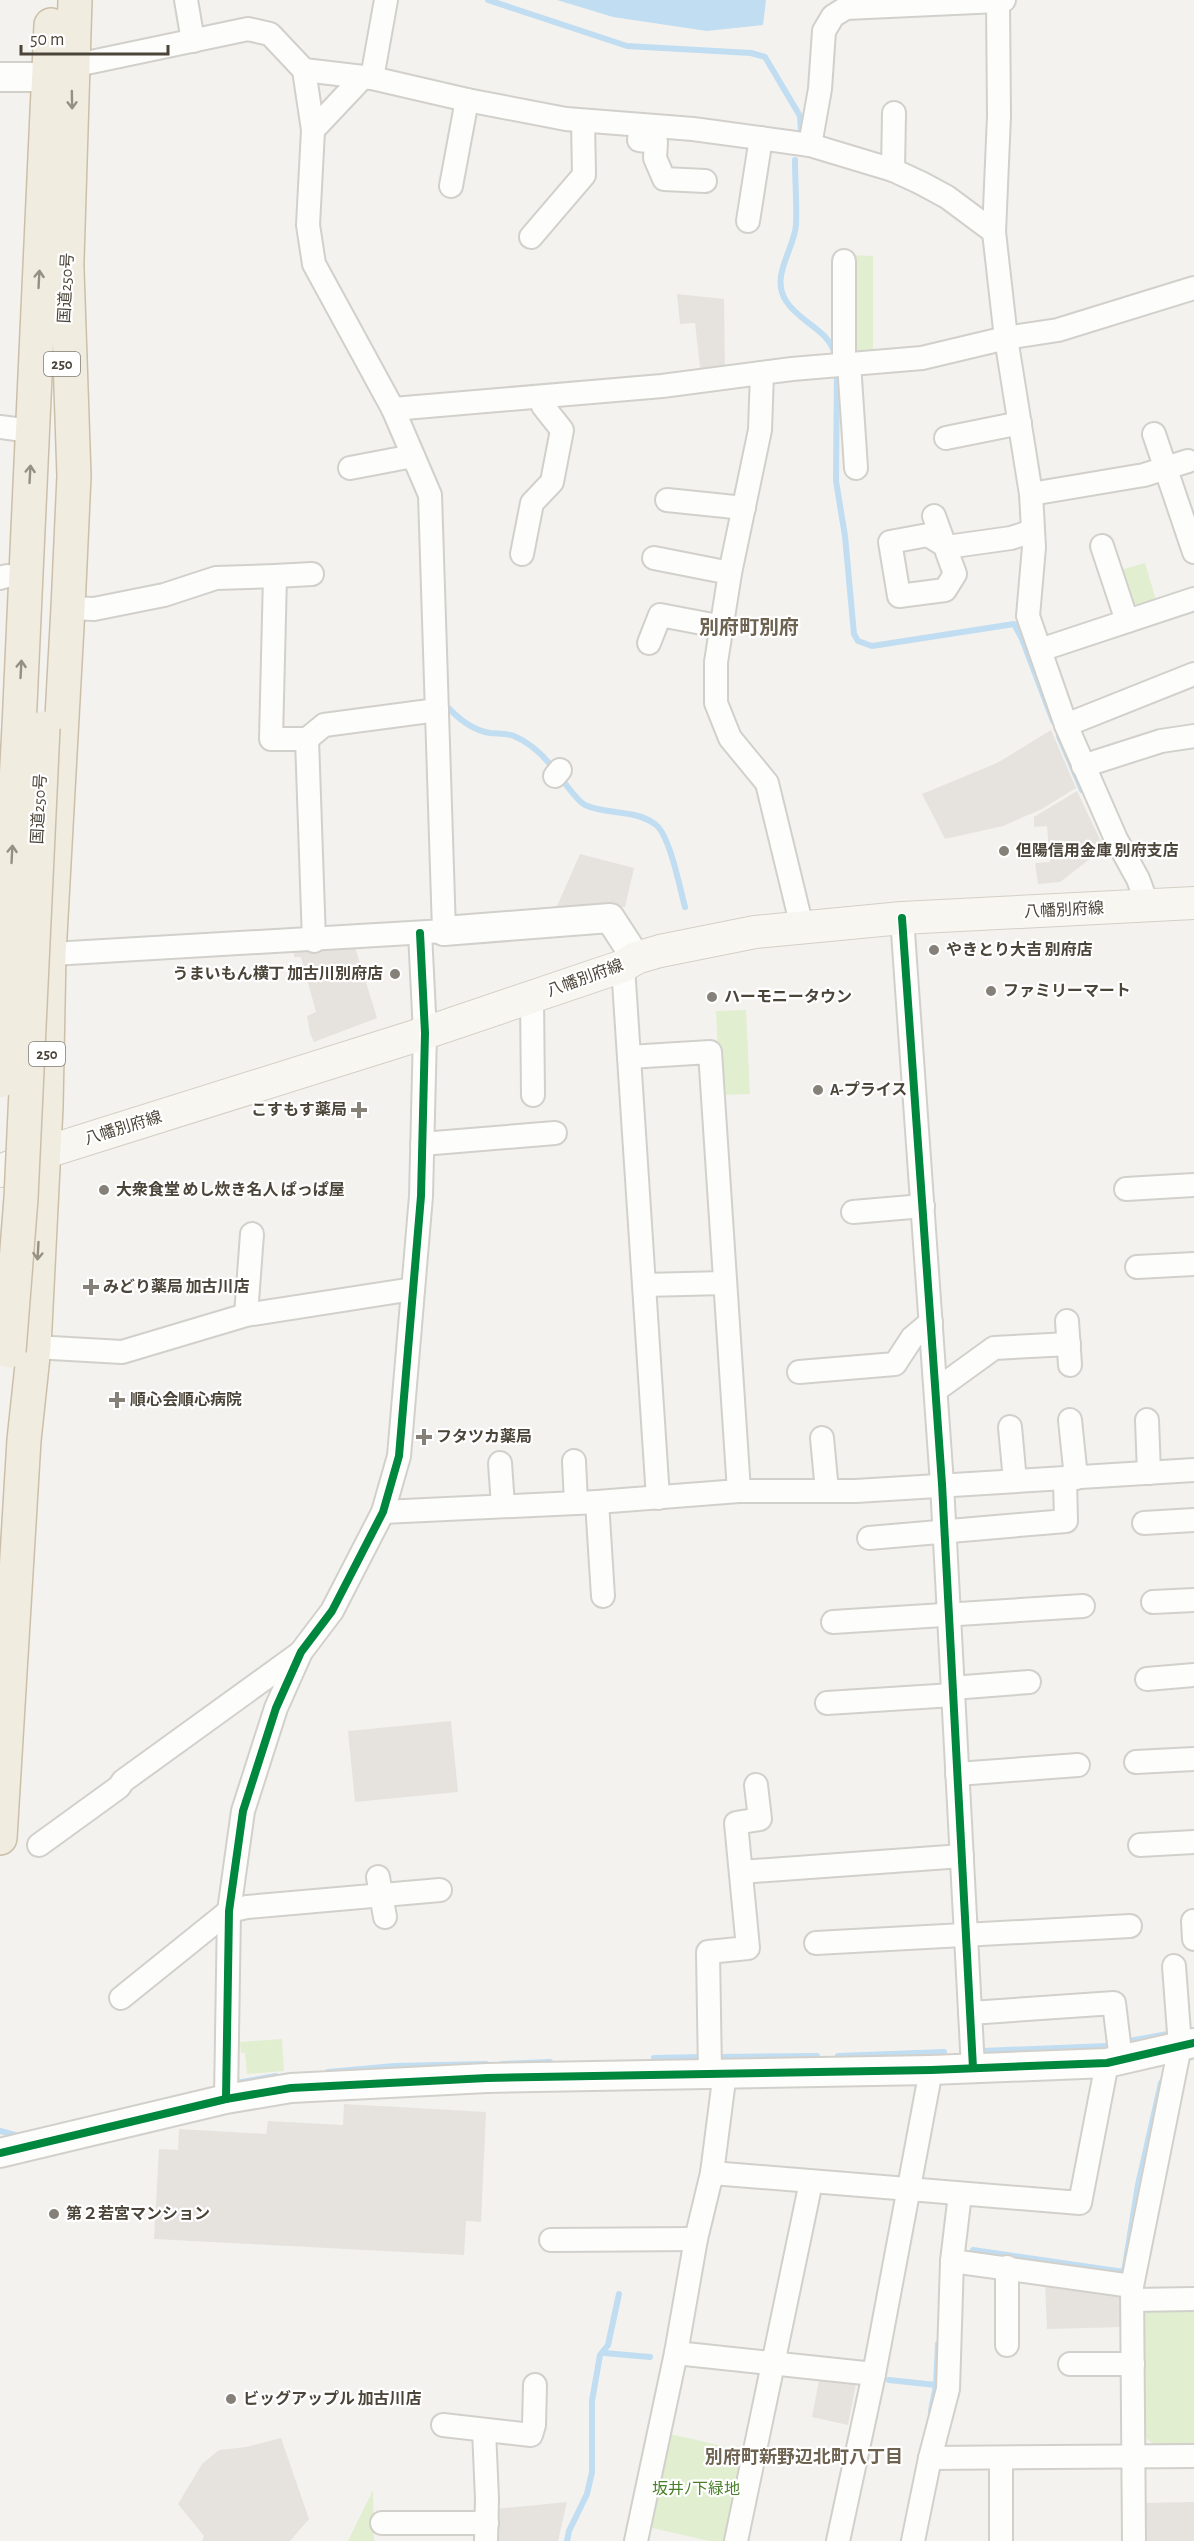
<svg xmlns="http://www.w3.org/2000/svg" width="1194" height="2541" viewBox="0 0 1194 2541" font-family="'Alegreya Sans','Noto Sans JP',sans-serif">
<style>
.green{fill:#e1eecf}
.parking{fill:#e6e3df}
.water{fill:#c0ddf1}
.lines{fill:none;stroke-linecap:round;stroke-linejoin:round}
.stream{stroke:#c0ddf1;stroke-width:6}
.minor-casing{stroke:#d2d0cb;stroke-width:26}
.tertiary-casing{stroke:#d2d0cb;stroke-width:32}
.secondary-casing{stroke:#d3cfc5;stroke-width:34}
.trunk-casing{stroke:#ccbfa9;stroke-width:36}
.minor{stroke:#fdfdfc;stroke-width:22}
.tertiary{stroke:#fdfdfc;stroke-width:28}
.secondary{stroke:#f7f6f1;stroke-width:32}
.trunk{stroke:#f0ece0;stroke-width:33}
.trunk-bridge-casing{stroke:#ccbfa9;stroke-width:36;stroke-linecap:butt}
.trunk-bridge{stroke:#f0ece0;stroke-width:33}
.cycleway-casing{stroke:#fff;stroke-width:11}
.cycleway{stroke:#00873e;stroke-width:8}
.oneway{stroke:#959084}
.poi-dot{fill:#868178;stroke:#fff;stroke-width:2}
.labels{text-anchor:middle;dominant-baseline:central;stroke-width:4.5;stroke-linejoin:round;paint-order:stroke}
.shield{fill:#fff;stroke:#817c74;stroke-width:1.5}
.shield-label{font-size:15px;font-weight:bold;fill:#4b4439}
.street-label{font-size:16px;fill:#4b4439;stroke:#fff}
.poi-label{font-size:16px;font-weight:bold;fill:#4b4439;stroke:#fff;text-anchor:start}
.park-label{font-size:16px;fill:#4a7f2a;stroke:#fff}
.neighbourhood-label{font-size:18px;font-weight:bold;fill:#6e6250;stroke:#fff}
.quarter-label{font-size:20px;font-weight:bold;fill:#6e6250;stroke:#fff}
</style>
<rect width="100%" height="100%" fill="#f4f2ee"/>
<!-- green -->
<g class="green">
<path d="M 848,255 L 873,256 L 873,352 L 855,356 Z"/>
<path d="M 1145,563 L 1156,600 L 1139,606 L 1127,601 L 1117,571 Z"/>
<path d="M 746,1010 L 750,1094 L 720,1095 L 716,1011 Z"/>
<path d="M 282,2039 L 284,2071 L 247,2074 L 245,2053 L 241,2053 L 240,2042 Z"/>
<path d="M 1194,2303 L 1194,2446 L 1156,2446 L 1145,2437 L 1143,2310 Z"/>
<path d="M 666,2433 L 744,2451 L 725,2541 L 709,2541 L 648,2527 Z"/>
<path d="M 373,2490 L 374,2541 L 348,2541 Z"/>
</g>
<!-- parking -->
<g class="parking">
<path d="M 677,294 L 724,299 L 725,371 L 707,373 L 700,367 L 695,323 L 680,324 Z"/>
<path d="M 1051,730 L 1076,788 L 1042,809 L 1003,826 L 945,839 L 922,794 L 997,763 Z"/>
<path d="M 1077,791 L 1104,848 L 1060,882 L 1038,884 L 1035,863 L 1050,862 L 1047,826 L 1034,827 L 1034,817 Z"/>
<path d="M 580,854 L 634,868 L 625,907 L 554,913 Z"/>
<path d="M 355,947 L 377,1018 L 314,1042 L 310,1033 L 307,1016 L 316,1012 L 301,957 L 294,957 L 294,951 Z"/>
<path d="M 451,1721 L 458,1792 L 355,1802 L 348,1731 Z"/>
<path d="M 344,2104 L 486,2112 L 481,2222 L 466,2221 L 464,2255 L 154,2239 L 159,2149 L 178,2150 L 179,2129 L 266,2134 L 268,2121 L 343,2125 Z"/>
<path d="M 1045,2282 L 1117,2292 L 1124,2301 L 1124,2327 L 1047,2329 Z"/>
<path d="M 820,2375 L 853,2379 L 856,2384 L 848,2425 L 812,2417 Z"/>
<path d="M 281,2438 L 309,2519 L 290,2541 L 202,2541 L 204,2536 L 178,2504 L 202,2464 L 219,2450 L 246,2447 Z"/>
<path d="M 567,2502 L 558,2541 L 493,2541 L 495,2509 Z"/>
<path d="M 1194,2502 L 1194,2541 L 1143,2541 L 1142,2503 Z"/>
</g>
<!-- water -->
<path class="water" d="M 557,0 L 766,0 L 763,25 L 707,31 L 613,17 Z"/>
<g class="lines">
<!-- stream -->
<g class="stream">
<path d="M 488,0 L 627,46 L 751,53 L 765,57 L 800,116 L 801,132"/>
<path d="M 795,160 C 795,182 797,204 796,225 C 794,250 770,276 786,301 C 800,323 827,328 835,354"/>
<path d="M 837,370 L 836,481 L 845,536 L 854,634 L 858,641 L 872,646 L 1014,624 L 1022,639 L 1053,721"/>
<path d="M 444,703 C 456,717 471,730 490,733 C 498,734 507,733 514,736 C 531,743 543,755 554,769"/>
<path d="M 1059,736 L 1082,790"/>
<path d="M 560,777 C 567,785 576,800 585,805 C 606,815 637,809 656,825 C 670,836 680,889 685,907"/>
<path d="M 1124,2042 L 1173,2033"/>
<path d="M 983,2051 L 1107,2046"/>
<path d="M 838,2056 L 944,2052"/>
<path d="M 715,2057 L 817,2056"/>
<path d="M 654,2058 L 704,2057"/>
<path d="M 502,2064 L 550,2062"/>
<path d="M 328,2072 L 395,2066 L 486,2064"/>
<path d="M 230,2084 L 276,2076"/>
<path d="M 0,2131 L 19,2136"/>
<path d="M 973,2250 L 1124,2272 L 1138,2185 L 1161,2083"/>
<path d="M 604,2353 L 650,2357"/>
<path d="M 889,2380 L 936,2385"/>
<path d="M 931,2411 L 936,2385 L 938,2344"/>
<path d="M 567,2541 L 569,2531 L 587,2494 L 592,2472 L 592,2401 L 600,2355 L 608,2345 L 619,2294"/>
</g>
<!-- minor casing -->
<g class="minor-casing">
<g id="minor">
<path d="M 186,0 L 193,41"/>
<path d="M 1004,0 L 998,1 L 999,116 L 994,232 L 1006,338 L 1031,494 L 1034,547 L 1028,616 L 1066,725 L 1116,839 L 1138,879 L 1148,906"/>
<path d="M 72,66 L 248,29 L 270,34 L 304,70 L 372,78 L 467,100 L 566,119 L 693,129 L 810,145 L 893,170 L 921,183 L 947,197 L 994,232"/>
<path d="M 372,78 L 386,0"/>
<path d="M 641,127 L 639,140 L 656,142 L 655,158 L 664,179 L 705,181"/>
<path d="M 313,130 L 363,77"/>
<path d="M 810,145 L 820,89 L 824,31 L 833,16 L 846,8 L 998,1"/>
<path d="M 893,170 L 894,113"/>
<path d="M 451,186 L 467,100"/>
<path d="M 748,221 L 761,138"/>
<path d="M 531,237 L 584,175 L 583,121"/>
<path d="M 844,261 L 844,364"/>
<path d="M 849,363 L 856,468"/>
<path d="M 762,373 L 760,430 L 730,573 L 716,662 L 716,703 L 730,738 L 767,783 L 802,927"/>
<path d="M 393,409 L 662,386 L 792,369 L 922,358 L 1006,338 L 1058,330 L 1194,288"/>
<path d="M 0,427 L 23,430"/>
<path d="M 1154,434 L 1194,552"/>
<path d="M 946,438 L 1020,423"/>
<path d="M 350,468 L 413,456"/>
<path d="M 1031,494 L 1144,475 L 1188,461"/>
<path d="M 667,500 L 744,508"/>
<path d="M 934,516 L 955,574 L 945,590 L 899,596 L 890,542 L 928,535 L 947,547 L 1011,538 L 1033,531"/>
<path d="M 1102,546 L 1127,621"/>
<path d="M 522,554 L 532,503 L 552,482 L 562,430 L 543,406 L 543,397"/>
<path d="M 654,558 L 730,573"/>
<path d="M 275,576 L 312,574"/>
<path d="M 0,578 L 7,576"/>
<path d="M 68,608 L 94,609 L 164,595 L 216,578 L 275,576 L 271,739 L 307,739 L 324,725 L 437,710"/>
<path d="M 649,643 L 660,615 L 723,627"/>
<path d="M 1040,650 L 1194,599"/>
<path d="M 1066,725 L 1194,674"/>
<path d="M 307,739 L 314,941"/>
<path d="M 1083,766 L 1161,741 L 1194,736"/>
<path d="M 555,776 L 560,770"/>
<path d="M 902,918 L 942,1484 L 973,2068"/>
<path d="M 35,955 L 444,931 L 430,495 L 393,409 L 314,264 L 308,225 L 313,130 L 304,70"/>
<path d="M 623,966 L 658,1498"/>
<path d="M 532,997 L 533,1095"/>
<path d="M 629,1057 L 710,1052 L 739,1491"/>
<path d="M 422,1144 L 555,1133"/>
<path d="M 1126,1189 L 1194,1185"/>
<path d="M 853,1212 L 923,1206"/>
<path d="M 1137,1267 L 1194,1264"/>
<path d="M 644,1285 L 725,1283"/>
<path d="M 246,1315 L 252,1234"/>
<path d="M 1067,1321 L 1070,1365"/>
<path d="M 34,1347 L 122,1352 L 246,1315 L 413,1289"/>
<path d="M 799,1372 L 895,1364 L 912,1338 L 931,1322"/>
<path d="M 936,1390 L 994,1348 L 1069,1344"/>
<path d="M 1070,1420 L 1076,1478"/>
<path d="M 1147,1420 L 1149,1473"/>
<path d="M 1010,1427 L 1015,1481"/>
<path d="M 822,1438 L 827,1491"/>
<path d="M 574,1461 L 576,1503"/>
<path d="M 500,1463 L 503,1506"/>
<path d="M 597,1502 L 603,1596"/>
<path d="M 383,1512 L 597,1502 L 739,1491 L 856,1491 L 1194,1470"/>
<path d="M 1144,1523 L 1194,1520"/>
<path d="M 869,1538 L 1066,1521 L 1065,1479"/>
<path d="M 1153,1602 L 1194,1600"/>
<path d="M 833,1622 L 1083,1606"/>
<path d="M 1147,1679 L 1194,1675"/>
<path d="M 952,1688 L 1029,1682"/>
<path d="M 827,1703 L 953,1695"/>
<path d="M 1136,1762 L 1194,1759"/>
<path d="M 957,1774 L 1078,1765"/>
<path d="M 39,1845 L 119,1787 L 123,1781 L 300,1653"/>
<path d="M 1140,1845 L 1194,1842"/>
<path d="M 741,1872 L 962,1856"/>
<path d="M 378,1877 L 385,1917"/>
<path d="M 1193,1921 L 1194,1939"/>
<path d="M 816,1943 L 1130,1926"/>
<path d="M 121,1998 L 229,1911 L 247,1907 L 440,1890"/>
<path d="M 970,2013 L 1114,2003 L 1121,2060"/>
<path d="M 710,2073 L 708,1952 L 748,1948 L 736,1823 L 760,1819 L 756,1785"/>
<path d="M 226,2099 L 229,1911 L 243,1811 L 276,1708 L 301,1652 L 332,1611 L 383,1512 L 399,1456 L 421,1196 L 425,1033 L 420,933"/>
<path d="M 712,2173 L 1080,2203 L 1107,2063"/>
<path d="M 551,2240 L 696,2239"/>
<path d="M 952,2261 L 1132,2286"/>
<path d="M 1007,2267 L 1007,2345"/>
<path d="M 1133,2300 L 1194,2299"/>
<path d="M 676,2353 L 874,2374"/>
<path d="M 1070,2364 L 1133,2364"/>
<path d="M 443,2425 L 531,2435 L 534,2425 L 535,2385"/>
<path d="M 484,2430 L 487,2499 L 486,2541"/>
<path d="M 930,2458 L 1194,2456"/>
<path d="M 1001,2458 L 1001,2541"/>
<path d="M 382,2523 L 487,2523"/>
<path d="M 636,2541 L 676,2353 L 696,2239 L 712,2173 L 725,2072"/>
<path d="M 736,2541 L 811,2182"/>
<path d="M 838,2541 L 874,2374 L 931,2070"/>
<path d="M 913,2541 L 930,2458 L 948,2389 L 952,2261 L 960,2194"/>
<path d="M 1134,2541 L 1132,2286 L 1180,2046 L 1174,1966"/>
</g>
</g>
<!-- tertiary casing -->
<g class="tertiary-casing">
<g id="tertiary">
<path d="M 0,77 L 48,77 L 67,68"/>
<path d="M 444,931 L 610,918 L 636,958"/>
<path d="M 0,2153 L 226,2099 L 291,2088 L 487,2078 L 931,2070 L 1107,2063 L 1194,2043"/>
</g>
</g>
<!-- secondary casing -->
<g class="secondary-casing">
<path id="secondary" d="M 0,1171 L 43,1153 L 425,1033 L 623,966 L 636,958 L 660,951 L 755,932 L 902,918 L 1194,903"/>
</g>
<!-- trunk casing -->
<g class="trunk-casing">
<g id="trunk">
<path d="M 66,292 L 75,0"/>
<path d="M 19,727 L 51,25"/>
<path d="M 0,1838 L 24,1440 L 34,1347 L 46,1107 L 49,954 L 68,608 L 74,476 L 67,270"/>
</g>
</g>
<!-- minor -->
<use href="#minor" class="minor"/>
<!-- tertiary -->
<use href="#tertiary" class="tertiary"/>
<!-- secondary -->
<use href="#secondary" class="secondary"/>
<!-- trunk -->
<use href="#trunk" class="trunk"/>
<!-- trunk-bridge casing -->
<g class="trunk-bridge-casing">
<g id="trunk-bridge">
<path d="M 0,1081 L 19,727"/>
<path d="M 9,1351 L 21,1198 L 43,728"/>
</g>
</g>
<!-- trunk-bridge -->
<use href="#trunk-bridge" class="trunk-bridge"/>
<!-- cycleway casing -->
<g class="cycleway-casing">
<g id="cycleway">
<path d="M 902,918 L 942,1484 L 973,2068"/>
<path d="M 226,2099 L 229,1911 L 243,1811 L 276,1708 L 301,1652 L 332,1611 L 383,1512 L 399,1456 L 421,1196 L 425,1033 L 420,933"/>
<path d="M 0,2153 L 226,2099 L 291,2088 L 487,2078 L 931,2070 L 1107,2063 L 1194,2043"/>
</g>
</g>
<!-- cycleway -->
<use href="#cycleway" class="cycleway"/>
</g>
<!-- one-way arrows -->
<defs><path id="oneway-shaft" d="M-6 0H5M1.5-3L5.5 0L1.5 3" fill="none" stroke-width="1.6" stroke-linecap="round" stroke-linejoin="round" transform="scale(1.5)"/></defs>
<g class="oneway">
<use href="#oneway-shaft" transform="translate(72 100) rotate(89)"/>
<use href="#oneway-shaft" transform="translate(39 279) rotate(-87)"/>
<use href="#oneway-shaft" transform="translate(30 474) rotate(-87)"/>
<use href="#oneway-shaft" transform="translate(21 669) rotate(-87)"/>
<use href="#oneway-shaft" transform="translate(12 854) rotate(-87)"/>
<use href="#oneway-shaft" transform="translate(38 1251) rotate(93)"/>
</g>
<!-- markers -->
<g class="poi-dot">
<circle cx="1004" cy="851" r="6"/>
<circle cx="934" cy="950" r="6"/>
<circle cx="395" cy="974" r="6"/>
<circle cx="991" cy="991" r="6"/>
<circle cx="712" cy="997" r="6"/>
<circle cx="818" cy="1090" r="6"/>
<path d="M356 1101h6v6h6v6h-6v6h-6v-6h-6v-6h6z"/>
<circle cx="104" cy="1190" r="6"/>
<path d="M88 1278h6v6h6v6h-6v6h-6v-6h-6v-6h6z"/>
<path d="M114 1391h6v6h6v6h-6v6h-6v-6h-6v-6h6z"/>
<path d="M421 1428h6v6h6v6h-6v6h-6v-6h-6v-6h6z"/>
<circle cx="54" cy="2214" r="6"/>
<circle cx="231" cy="2399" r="6"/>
</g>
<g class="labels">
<!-- shield labels -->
<g class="shield">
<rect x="44" y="352" width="36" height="24" rx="4.5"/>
<rect x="29" y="1042" width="36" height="24" rx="4.5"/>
</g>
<g class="shield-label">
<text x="62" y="364">250</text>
<text x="47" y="1054">250</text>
</g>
<!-- street labels -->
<g class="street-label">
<text transform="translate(66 288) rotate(-87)">国道250号</text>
<text transform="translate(39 809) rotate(-87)">国道250号</text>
<text transform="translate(1064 910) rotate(-3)">八幡別府線</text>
<text transform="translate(585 978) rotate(-20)">八幡別府線</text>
<text transform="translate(123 1128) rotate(-17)">八幡別府線</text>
</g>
<!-- poi labels -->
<g class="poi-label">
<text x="1016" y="851">但陽信用金庫 別府支店</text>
<text x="946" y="950">やきとり大吉 別府店</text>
<text x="383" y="974" text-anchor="end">うまいもん横丁 加古川別府店</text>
<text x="1003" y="991">ファミリーマート</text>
<text x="724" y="997">ハーモニータウン</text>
<text x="830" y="1090">A-プライス</text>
<text x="347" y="1110" text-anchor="end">こすもす薬局</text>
<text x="116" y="1190">大衆食堂 めし炊き名人 ぱっぱ屋</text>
<text x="103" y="1287">みどり薬局 加古川店</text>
<text x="130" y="1400">順心会順心病院</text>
<text x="436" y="1437">フタツカ薬局</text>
<text x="66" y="2214">第２若宮マンション</text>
<text x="243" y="2399">ビッグアップル 加古川店</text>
</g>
<!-- park labels -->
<g class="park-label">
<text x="696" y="2489">坂井ﾉ下緑地</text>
</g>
<!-- neighbourhood labels -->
<g class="neighbourhood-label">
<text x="804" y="2458">別府町新野辺北町八丁目</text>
</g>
<!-- quarter labels -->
<g class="quarter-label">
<text x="749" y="628">別府町別府</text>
</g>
</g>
<!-- scale -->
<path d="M21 45v9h147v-9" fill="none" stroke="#4b4439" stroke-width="3"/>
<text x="30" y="45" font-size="18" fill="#4b4439" stroke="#ffffff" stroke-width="4.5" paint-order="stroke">50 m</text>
</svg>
